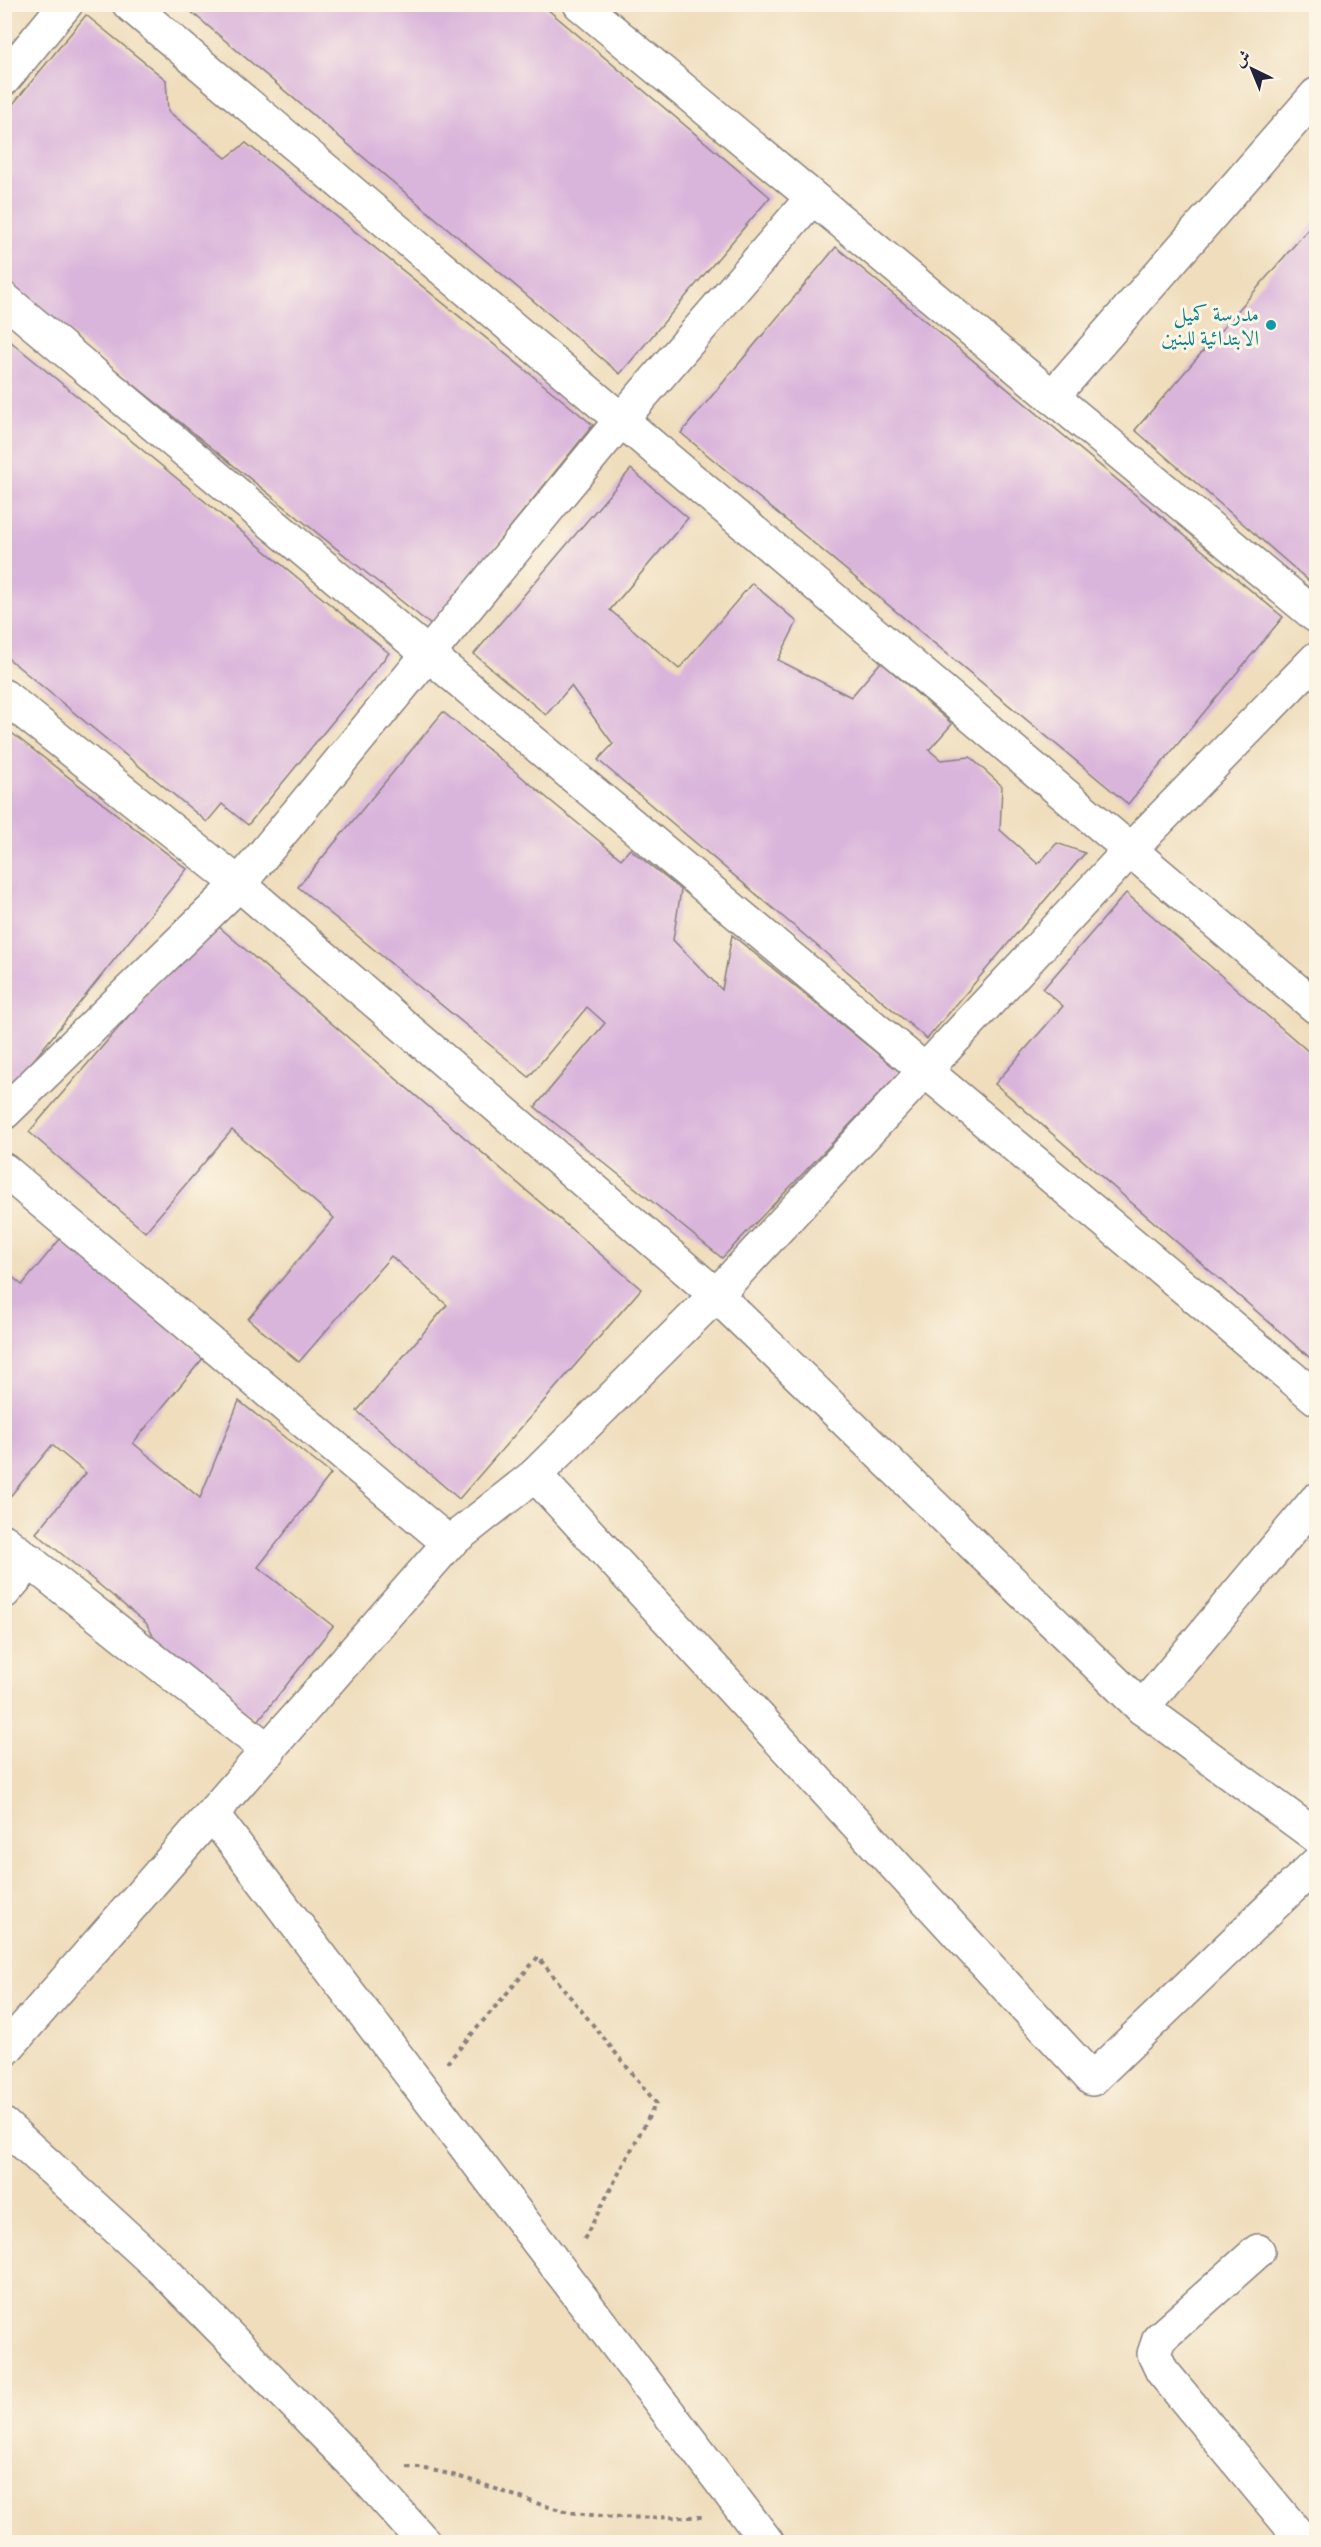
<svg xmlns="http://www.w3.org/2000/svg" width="1321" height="2547" viewBox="0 0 1321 2547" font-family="'Gentium Book Plus',Amiri,serif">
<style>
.building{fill:#d9b4db}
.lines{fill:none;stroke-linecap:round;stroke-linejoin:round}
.minor-casing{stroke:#88807c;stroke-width:36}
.path{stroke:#88807c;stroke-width:4;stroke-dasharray:4.5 4.5;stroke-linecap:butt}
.minor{stroke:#fff;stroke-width:33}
.culture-dot{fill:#0f9aa8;stroke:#fcf5e5;stroke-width:2}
.labels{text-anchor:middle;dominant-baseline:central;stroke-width:6;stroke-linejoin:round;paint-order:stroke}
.culture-label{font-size:21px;fill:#0d838f;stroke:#fcf5e5;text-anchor:end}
</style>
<rect width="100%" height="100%" fill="#fcf5e5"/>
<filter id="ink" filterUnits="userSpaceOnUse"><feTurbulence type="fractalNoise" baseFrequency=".0167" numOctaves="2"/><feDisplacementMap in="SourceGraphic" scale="12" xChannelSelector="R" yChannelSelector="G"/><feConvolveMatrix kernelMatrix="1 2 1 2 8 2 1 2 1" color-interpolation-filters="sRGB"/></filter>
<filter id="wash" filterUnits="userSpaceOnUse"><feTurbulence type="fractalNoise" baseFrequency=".008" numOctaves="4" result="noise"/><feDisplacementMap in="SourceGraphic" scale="24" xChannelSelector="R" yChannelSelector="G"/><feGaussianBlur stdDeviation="1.35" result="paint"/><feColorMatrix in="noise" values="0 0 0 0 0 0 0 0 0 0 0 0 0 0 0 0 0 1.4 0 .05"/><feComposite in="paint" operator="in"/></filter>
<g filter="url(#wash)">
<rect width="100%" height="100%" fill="#efddbc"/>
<g id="blocks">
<!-- building -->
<g class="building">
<path d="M 182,4 L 541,4 L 770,197 L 620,374 Z"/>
<path d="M 86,15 L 166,80 L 168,111 L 226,158 L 246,143 L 593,425 L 431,625 L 4,280 L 4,115 Z"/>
<path d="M 1316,220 L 1316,587 L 1135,430 Z"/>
<path d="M 836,247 L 1283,617 L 1128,804 L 681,433 Z"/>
<path d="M 4,336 L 389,653 L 248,825 L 222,804 L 207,822 L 4,655 Z"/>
<path d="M 631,469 L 688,518 L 610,610 L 679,669 L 752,583 L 797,622 L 778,660 L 851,697 L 881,662 L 952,724 L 929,750 L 941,760 L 970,757 L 1002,786 L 1000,830 L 1038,864 L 1057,843 L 1085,853 L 927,1039 L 598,760 L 613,744 L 571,686 L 546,715 L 474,654 Z"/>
<path d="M 443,712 L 621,859 L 630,849 L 681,890 L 673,940 L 722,990 L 732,935 L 900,1072 L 722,1258 L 535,1107 L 605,1023 L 587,1007 L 529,1077 L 298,887 Z"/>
<path d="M 4,727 L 187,869 L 4,1097 Z"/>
<path d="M 1126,893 L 1316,1058 L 1316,1363 L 995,1084 L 1063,1006 L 1043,989 Z"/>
<path d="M 211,920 L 641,1289 L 459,1499 L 357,1411 L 447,1305 L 391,1256 L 299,1362 L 248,1319 L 334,1218 L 232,1130 L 145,1232 L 29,1132 Z"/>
<path d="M 60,1239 L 204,1357 L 133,1443 L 200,1498 L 239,1401 L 331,1474 L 258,1567 L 333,1626 L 258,1721 L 155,1639 L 146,1623 L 36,1533 L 86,1473 L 52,1445 L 4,1504 L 4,1270 L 22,1285 Z"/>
</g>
</g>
</g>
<g filter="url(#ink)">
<use href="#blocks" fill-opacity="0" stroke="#88807c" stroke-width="1.5"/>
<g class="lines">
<!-- minor casing -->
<g class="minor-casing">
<g id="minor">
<path d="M 129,4 L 1316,1007"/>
<path d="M 580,4 L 1316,616"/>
<path d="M 4,79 L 66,4"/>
<path d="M 4,299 L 1316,1398"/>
<path d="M 1052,397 L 1316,95"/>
<path d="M 4,696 L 239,884 L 716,1295 L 1142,1708 L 1316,1836"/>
<path d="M 4,1113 L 239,884 L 621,420 L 812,198"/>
<path d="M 4,1170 L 449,1543"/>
<path d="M 535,1475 L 1092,2079 L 1316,1864"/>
<path d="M 4,1541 L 269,1751"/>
<path d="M 4,1592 L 31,1561"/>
<path d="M 1142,1708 L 1316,1500"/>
<path d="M 213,1815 L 767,2542"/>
<path d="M 4,2051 L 449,1543 L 535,1475 L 716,1295 L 1130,850 L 1316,659"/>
<path d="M 4,2125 L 165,2272 L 351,2461 L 424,2542"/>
<path d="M 1258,2251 L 1159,2339 L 1154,2354 L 1162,2371 L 1304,2542"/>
</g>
</g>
<!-- path -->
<g class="path">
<path d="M 447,2063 L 538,1957 L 656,2103 L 583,2241"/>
<path d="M 407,2467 C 461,2470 512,2499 565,2511 C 610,2520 656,2517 702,2517"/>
</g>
<!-- minor -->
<use href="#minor" class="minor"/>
</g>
</g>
<!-- markers -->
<circle class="culture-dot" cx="1271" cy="325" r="6"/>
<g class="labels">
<!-- culture labels -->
<g class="culture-label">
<text x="1259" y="313">مدرسة كميل<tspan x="1259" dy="24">الابتدائية للبنين</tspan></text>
</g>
</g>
<!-- margin -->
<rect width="1321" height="2547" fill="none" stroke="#fcf5e5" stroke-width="24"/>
<!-- north arrow -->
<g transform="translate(1252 69) rotate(317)" stroke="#fcf5e5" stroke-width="4.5" paint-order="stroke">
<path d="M0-4.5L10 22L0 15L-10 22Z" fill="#22223b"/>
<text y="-9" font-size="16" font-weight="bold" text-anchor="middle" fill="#22223b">ش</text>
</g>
</svg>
